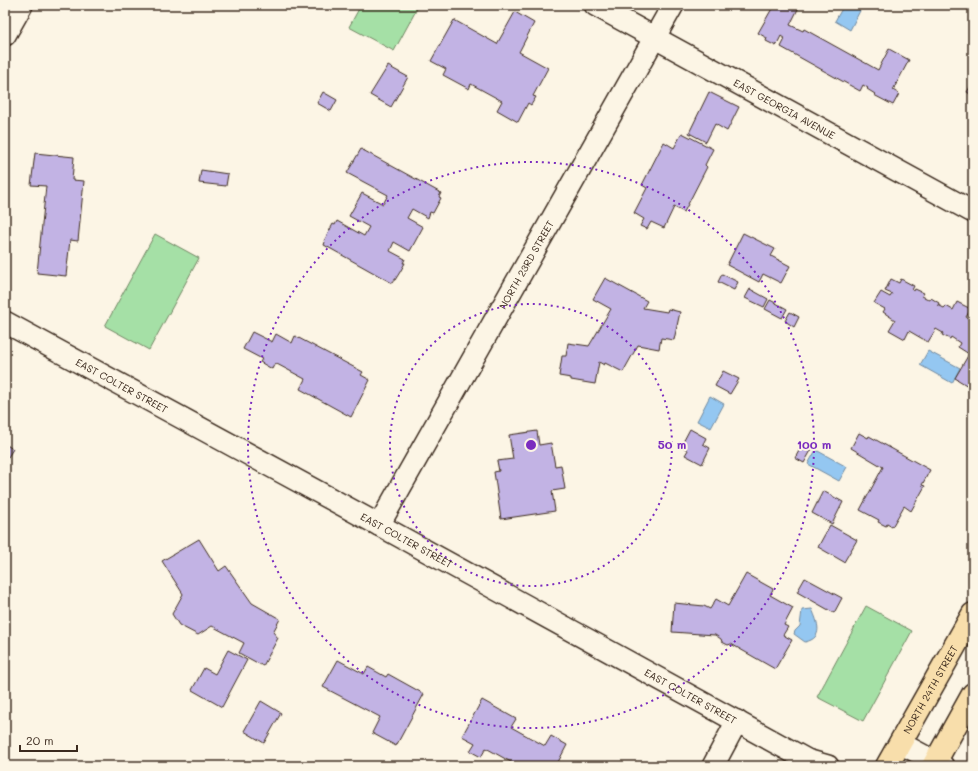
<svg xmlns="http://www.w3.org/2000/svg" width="978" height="771" viewBox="0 0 978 771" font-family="Mali,sans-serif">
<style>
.green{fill:#a5e0a6;stroke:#708562}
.water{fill:#94c7f1;stroke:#70889d}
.building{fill:#c2b3e4;stroke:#3b2a1e}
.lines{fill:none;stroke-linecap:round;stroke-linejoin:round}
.minor-casing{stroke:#3b2a1e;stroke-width:24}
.major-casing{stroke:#3b2a1e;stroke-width:25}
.minor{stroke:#fcf5e5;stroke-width:21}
.major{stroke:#f8deab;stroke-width:22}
.ring{fill:none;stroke:#7b2cbf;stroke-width:2;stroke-dasharray:2 4}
.labels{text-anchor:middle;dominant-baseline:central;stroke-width:4;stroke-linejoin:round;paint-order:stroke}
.street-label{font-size:10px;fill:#3b2a1e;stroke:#fcf5e5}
.centre{fill:#7b2cbf;stroke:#fcf5e5;stroke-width:2}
.ring-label{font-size:12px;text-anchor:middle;font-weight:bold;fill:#7b2cbf;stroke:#fcf5e5;stroke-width:4;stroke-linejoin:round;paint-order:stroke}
</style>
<rect width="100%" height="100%" fill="#fcf5e5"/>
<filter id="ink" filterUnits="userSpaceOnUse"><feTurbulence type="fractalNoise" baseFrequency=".025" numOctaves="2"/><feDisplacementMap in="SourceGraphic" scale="8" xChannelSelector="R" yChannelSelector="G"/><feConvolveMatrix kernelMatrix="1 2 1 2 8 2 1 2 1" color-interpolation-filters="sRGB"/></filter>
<g filter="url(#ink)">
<!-- green -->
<g class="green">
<path d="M 361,5 L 419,5 L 394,51 L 349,27 Z"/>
<path d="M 155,234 L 199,258 L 149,350 L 105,326 Z"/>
<path d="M 866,606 L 912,631 L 863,721 L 817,697 Z"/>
</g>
<!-- water -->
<g class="water">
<path d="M 844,5 L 863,5 L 850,30 L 835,21 Z"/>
<path d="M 928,351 L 960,368 L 952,383 L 920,365 Z"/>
<path d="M 710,396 L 724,404 L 711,428 L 697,421 Z"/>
<path d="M 816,450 L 847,467 L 839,481 L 808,464 Z"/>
<path d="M 812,609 C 818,623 824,638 805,642 L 794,634 L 795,631 L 800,626 L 802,610 Z"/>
</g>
<!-- building -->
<g class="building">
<path d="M 774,5 L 800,5 L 790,25 L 803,31 L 804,29 L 878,70 L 889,49 L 909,60 L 893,90 L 899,94 L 893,105 L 874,95 L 875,94 L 867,89 L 868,88 L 863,85 L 860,91 L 781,47 L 785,39 L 781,36 L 776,46 L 766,41 L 767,38 L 758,33 Z"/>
<path d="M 515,12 L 534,23 L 519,52 L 548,68 L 533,96 L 536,97 L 531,105 L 528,103 L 518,122 L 497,110 L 502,101 L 471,84 L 469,89 L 443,75 L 446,69 L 431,61 L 454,20 L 497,44 Z"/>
<path d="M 388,66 L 408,77 L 391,107 L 370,95 Z"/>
<path d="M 973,82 L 973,96 L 967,92 Z"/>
<path d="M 323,92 L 337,100 L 331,111 L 317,103 Z"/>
<path d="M 709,92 L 739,107 L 727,131 L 715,124 L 706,142 L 689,133 Z"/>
<path d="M 682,133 L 713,149 L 705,165 L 707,167 L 684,212 L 674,207 L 664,228 L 651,222 L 647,229 L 640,226 L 644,219 L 634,213 L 647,188 L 642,185 L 664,142 L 674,148 Z"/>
<path d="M 361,149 L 441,193 L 439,197 L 441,198 L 433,213 L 430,212 L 428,218 L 412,209 L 407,218 L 423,227 L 410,251 L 394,242 L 390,251 L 405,259 L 403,263 L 405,263 L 400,272 L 395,280 L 394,280 L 392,283 L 324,245 L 325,242 L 324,241 L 333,224 L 335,225 L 337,221 L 364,236 L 369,227 L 349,216 L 362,193 L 383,204 L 388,195 L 347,173 Z"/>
<path d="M 35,153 L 74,157 L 72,180 L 84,181 L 78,241 L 70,240 L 66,276 L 37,273 L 46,186 L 31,185 Z"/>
<path d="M 201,170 L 228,174 L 226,186 L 199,183 Z"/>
<path d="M 743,233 L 775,249 L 771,256 L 790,266 L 781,283 L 763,274 L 759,282 L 727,265 Z"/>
<path d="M 722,274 L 738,282 L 734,290 L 718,282 Z"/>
<path d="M 605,278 L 647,301 L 643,308 L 667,312 L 668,309 L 680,312 L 674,340 L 661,338 L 659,349 L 638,345 L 623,372 L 605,363 L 604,365 L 599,362 L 595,384 L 571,380 L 571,378 L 559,376 L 562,356 L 566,356 L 568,343 L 589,346 L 611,309 L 593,299 Z"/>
<path d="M 891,279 L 899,283 L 901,279 L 914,286 L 912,290 L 914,291 L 915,289 L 924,293 L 922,296 L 930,300 L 931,298 L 939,303 L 938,305 L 944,308 L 946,306 L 953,310 L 957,302 L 971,309 L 966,317 L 973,321 L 971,324 L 973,325 L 973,389 L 955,378 L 969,354 L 958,347 L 960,343 L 951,337 L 950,339 L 942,335 L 943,333 L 936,329 L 928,342 L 909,331 L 905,339 L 889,330 L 895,320 L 883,312 L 885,309 L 874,303 L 881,292 L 890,297 L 892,294 L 885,291 Z"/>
<path d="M 750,289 L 768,299 L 764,307 L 745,298 Z"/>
<path d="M 770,300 L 787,309 L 782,318 L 765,309 Z"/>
<path d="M 790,312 L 799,317 L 794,327 L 785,321 Z"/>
<path d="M 252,332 L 272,342 L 276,334 L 292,343 L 295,336 L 363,372 L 361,375 L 370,380 L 351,417 L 300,389 L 305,379 L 275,363 L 272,369 L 260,362 L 262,359 L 243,349 Z"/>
<path d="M 723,371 L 739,379 L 730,394 L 715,386 Z"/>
<path d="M 690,429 L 706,438 L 703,444 L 710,448 L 702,464 L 685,455 L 688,450 L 681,446 Z"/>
<path d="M 537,431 L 539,445 L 551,443 L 555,466 L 561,465 L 565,489 L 552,491 L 555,511 L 501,519 L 494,472 L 499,471 L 497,461 L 513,459 L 509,435 Z"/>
<path d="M 859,433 L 868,438 L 869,436 L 930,470 L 922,485 L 925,486 L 911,511 L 904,506 L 892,527 L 887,524 L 886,526 L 878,522 L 879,520 L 860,510 L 883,467 L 851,448 Z"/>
<path d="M 804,442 L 813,447 L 804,463 L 795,458 Z"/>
<path d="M 5,444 L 13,449 L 5,462 Z"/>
<path d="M 823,491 L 843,502 L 832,524 L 812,513 Z"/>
<path d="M 830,525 L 857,540 L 844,562 L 818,547 Z"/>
<path d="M 199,539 L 219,571 L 226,566 L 252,603 L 280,619 L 273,632 L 278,638 L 263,666 L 239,653 L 244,643 L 212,626 L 198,635 L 179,625 L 172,614 L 183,594 L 162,561 Z"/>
<path d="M 746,574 L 773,589 L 770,595 L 793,608 L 784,625 L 788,627 L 783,635 L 792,640 L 775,669 L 731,644 L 728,645 L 722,642 L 721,639 L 715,635 L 672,632 L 674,603 L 704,606 L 710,609 L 716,599 L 728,606 Z"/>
<path d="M 805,578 L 842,598 L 834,613 L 797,592 Z"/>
<path d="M 228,650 L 247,660 L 222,707 L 192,690 L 204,668 L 215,674 Z"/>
<path d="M 338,660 L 364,674 L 368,667 L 386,677 L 388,674 L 424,694 L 396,746 L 372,733 L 380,717 L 323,687 Z"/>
<path d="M 482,700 L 516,719 L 511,727 L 545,746 L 551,736 L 567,745 L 556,766 L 518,766 L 486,748 L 481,757 L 470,751 L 475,743 L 462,736 Z"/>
<path d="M 261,701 L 281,713 L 264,743 L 244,731 Z"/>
</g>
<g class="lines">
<!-- minor casing -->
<g class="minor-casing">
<g id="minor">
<path id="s1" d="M 595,5 L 973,212"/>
<path d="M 5,35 L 22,5"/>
<path id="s2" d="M 5,322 L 379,525 L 807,760 L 828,766"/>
<path id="s3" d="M 379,525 L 673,5"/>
<path d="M 900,743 L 943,766"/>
<path d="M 713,766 L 737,721"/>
</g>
</g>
<!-- major casing -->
<g class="major-casing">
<g id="major">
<path id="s4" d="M 887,766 L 973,614"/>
<path d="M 933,766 L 973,694"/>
</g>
</g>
<!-- minor -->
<use href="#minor" class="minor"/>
<!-- major -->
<use href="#major" class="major"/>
</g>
</g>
<!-- distance rings -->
<g class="ring">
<circle cx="531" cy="445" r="141"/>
<circle cx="531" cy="445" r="283"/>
</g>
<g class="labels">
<!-- street labels -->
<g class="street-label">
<text stroke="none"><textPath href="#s1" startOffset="216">EAST GEORGIA AVENUE</textPath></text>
<text stroke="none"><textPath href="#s3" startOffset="299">NORTH 23RD STREET</textPath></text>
<text stroke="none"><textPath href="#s2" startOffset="133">EAST COLTER STREET</textPath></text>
<text stroke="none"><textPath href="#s2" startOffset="457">EAST COLTER STREET</textPath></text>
<text stroke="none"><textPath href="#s4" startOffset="88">NORTH 24TH STREET</textPath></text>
<text stroke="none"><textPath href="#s2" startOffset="781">EAST COLTER STREET</textPath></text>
</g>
</g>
<circle cx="531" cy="445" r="6" class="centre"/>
<g class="ring-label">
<text x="672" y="449">50 m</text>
<text x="814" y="449">100 m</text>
</g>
<!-- margin -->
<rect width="978" height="771" fill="none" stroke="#fcf5e5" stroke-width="20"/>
<rect x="10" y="10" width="958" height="751" fill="none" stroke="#3b2a1e" stroke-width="1.5" filter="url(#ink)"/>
<!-- scale -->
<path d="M20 745v6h57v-6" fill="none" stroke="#3b2a1e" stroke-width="2"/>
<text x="26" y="745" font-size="12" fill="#3b2a1e" stroke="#fcf5e5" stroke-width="3" paint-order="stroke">20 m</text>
</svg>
